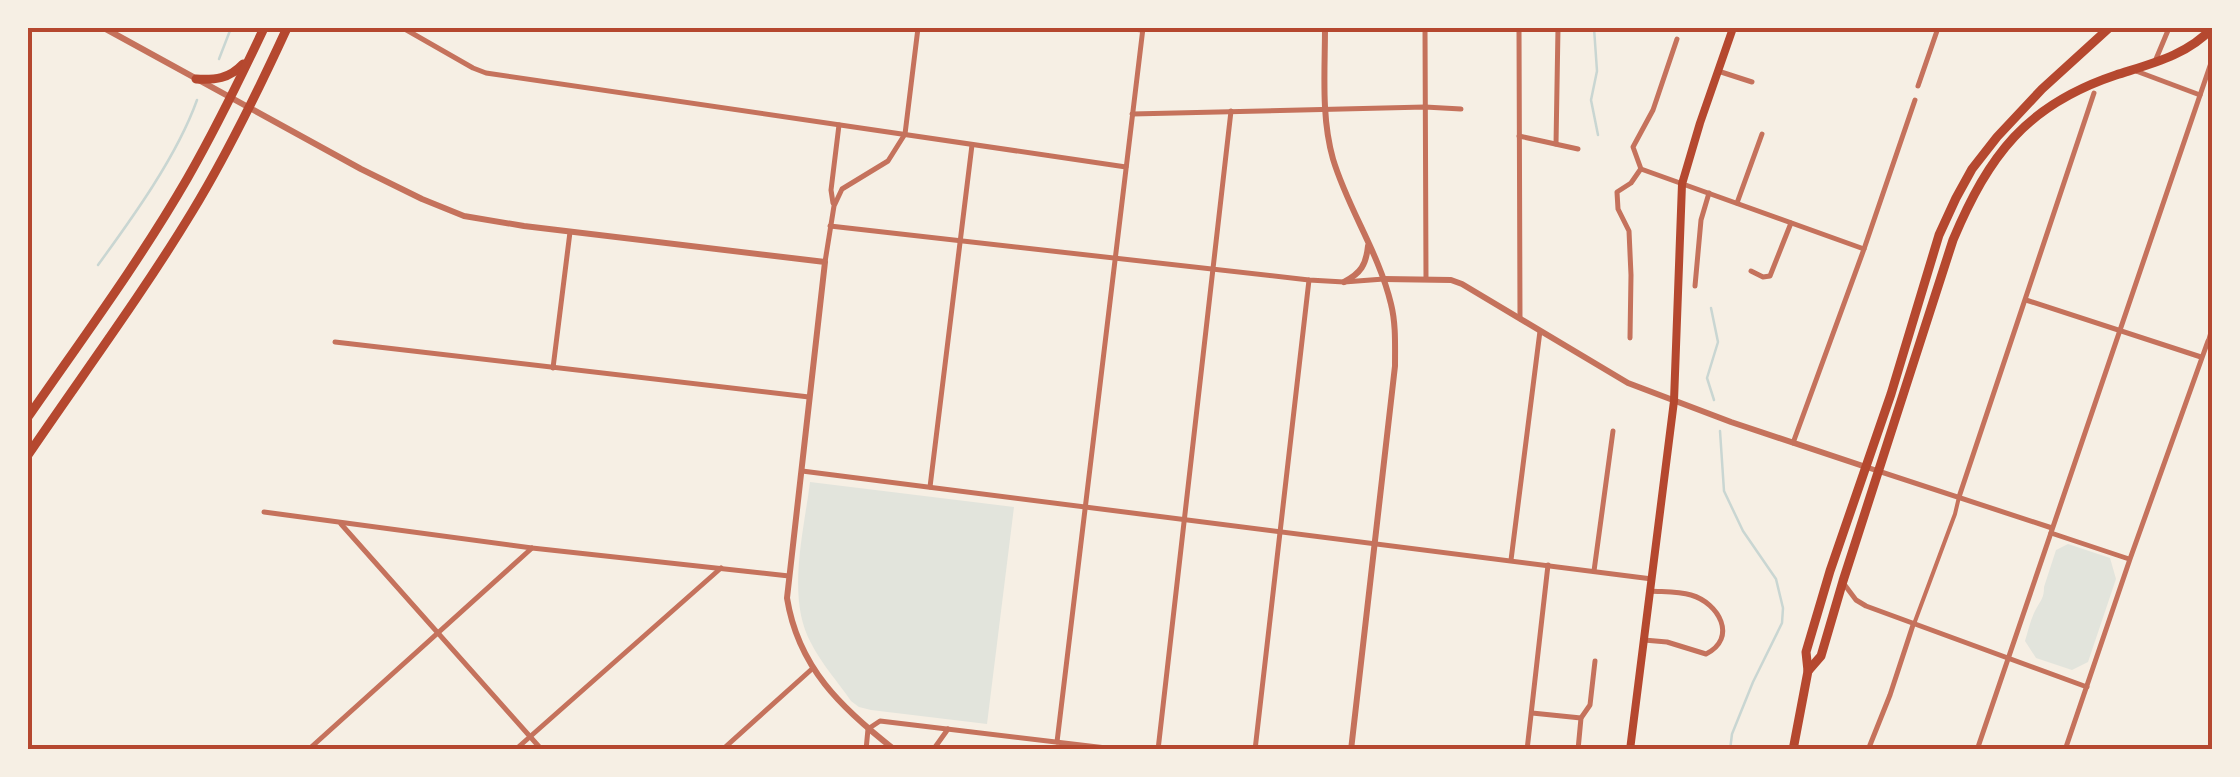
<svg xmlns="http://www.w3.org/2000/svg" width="2240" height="777" viewBox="0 0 2240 777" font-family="'Fira Sans',sans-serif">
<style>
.green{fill:#e2e4dc}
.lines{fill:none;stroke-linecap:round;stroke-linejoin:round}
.stream{stroke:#c9d6d2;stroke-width:2.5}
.pedestrian{stroke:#c5725c;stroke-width:4}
.minor{stroke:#c5725c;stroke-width:5}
.tertiary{stroke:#c5725c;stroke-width:6}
.secondary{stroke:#b5482f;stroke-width:8}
.primary{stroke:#b5482f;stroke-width:9}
.neatline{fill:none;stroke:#b5482f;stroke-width:4}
</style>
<rect width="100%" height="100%" fill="#f6efe4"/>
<!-- green -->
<g class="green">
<path d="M 810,482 L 1014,507 L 987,724 L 871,710 L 859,707 L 851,701 C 838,682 821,663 811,643 C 786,598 804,531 810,482 Z"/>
<path d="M 2068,544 L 2110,558 L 2116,579 L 2088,662 L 2072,670 L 2036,658 L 2025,641 C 2028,631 2031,618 2036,609 C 2041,600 2044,598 2044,587 L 2056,550 Z"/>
</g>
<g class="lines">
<!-- stream -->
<g class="stream">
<path d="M 1594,28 L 1597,71 L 1591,100 L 1598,135"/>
<path d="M 219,59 L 231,28"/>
<path d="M 98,265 C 133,217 177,156 197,100"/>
<path d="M 1711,308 L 1718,342 L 1707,378 L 1714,400"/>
<path d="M 1720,431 L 1724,491 L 1743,531 L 1776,579 L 1783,608 L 1782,623 L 1753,682 L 1732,734 L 1730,750"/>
</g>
<!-- pedestrian -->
<g class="pedestrian">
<path d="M 2208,341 L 2212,327"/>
<path d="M 1914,624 L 1955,514 L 1959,497"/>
</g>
<!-- minor -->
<g class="minor">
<path d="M 403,28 L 473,68 L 486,73 L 1126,167"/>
<path d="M 1124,28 L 1142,30"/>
<path d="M 1425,28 L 1426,279"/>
<path d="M 1519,28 L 1520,319"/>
<path d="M 28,33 L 30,28"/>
<path d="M 2156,59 L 2169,28"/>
<path d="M 1718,71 L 1752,82"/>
<path d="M 2136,71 L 2200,95"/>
<path d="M 1918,86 L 1938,28"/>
<path d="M 1132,114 L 1425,107 L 1461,109"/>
<path d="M 1519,136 L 1578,149"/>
<path d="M 1556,144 L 1558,28"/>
<path d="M 1641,169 L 1864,249"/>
<path d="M 1641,169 L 1633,147 L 1653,110 L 1677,39"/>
<path d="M 833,203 L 831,190 L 839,125"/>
<path d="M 1737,203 L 1762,134"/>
<path d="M 830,226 L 1309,280 L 1344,282 L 1384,279"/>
<path d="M 825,262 L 834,206 L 842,189 L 888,161 L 905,134 L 918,28"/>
<path d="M 1751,271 L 1763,277 L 1770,276 L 1791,223"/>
<path d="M 1695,286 L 1701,220 L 1709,193"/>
<path d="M 2026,300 L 2201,357"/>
<path d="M 1630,338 L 1631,275 L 1629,231 L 1618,209 L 1617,192 L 1631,183 L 1640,170"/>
<path d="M 335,342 L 809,397"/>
<path d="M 553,368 L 570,232"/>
<path d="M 1793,443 L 1864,249 L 1915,100"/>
<path d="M 1866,467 L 2052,528"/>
<path d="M 802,471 L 1652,579"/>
<path d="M 930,487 L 972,145"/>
<path d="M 1959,497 L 2094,93"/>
<path d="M 264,512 L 532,548 L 789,576"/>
<path d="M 341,524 L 542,750"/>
<path d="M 2051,533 L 2129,559"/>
<path d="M 1511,560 L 1540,331"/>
<path d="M 1594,571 L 1613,431"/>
<path d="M 1844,584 L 1856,600 L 1866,606 L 2087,687"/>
<path d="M 1644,640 L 1667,642 L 1706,654 C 1738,638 1719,603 1691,595 C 1678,591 1663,592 1650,591"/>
<path d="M 1532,713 L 1581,718"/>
<path d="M 1057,742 L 1143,28"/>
<path d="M 308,750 L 532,548"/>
<path d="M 515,750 L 721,568"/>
<path d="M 722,750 L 813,668"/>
<path d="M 866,750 L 868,729 L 880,721 L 1123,750"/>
<path d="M 933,750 L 948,729"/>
<path d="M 1158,750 L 1231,111"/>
<path d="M 1255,750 L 1309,280"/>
<path d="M 1527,750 L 1548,565"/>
<path d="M 1578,750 L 1581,718 L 1590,705 L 1595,661"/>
<path d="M 1868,750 L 1890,695 L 1913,625"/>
<path d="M 1977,750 L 2212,60"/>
<path d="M 2065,750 L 2130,559 L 2208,341"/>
</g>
<!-- tertiary -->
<g class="tertiary">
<path d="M 104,28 L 361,169 L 422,199 L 464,216 L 524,226 L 825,262 L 787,598 C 798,667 841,708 895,750"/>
<path d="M 1325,28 C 1325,71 1321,117 1333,159 C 1348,209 1379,253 1391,304 C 1396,324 1395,345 1395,366 L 1351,750"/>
<path d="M 1384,279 L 1451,280 L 1462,284 L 1628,383 L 1731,422 L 1866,467"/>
<path d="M 1344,282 C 1361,273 1366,265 1368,246"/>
</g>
<!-- secondary -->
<path class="secondary" d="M 1630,750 L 1674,401 L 1682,184 L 1700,123 L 1733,28"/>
<!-- primary -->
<g class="primary">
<path d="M 196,79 C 215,80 229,79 243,64"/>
<path d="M 28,417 C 82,339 139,262 187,179 C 215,130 240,79 264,28"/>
<path d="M 28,455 C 83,374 141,296 192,212 C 228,153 258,91 287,28"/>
<path d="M 1808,671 L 1821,656 L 1843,581 L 1953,240 C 1989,155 2026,105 2116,75 C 2150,64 2188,55 2212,28"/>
<path d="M 1793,750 L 1808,671 L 1806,652 L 1830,571 L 1891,394 L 1939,235 L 1956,198 L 1972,169 L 1997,137 L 2042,89 L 2109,28"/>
</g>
</g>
<!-- border -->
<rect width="2240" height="777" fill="none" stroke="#f6efe4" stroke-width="60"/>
<rect x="30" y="30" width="2180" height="717" class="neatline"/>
</svg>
